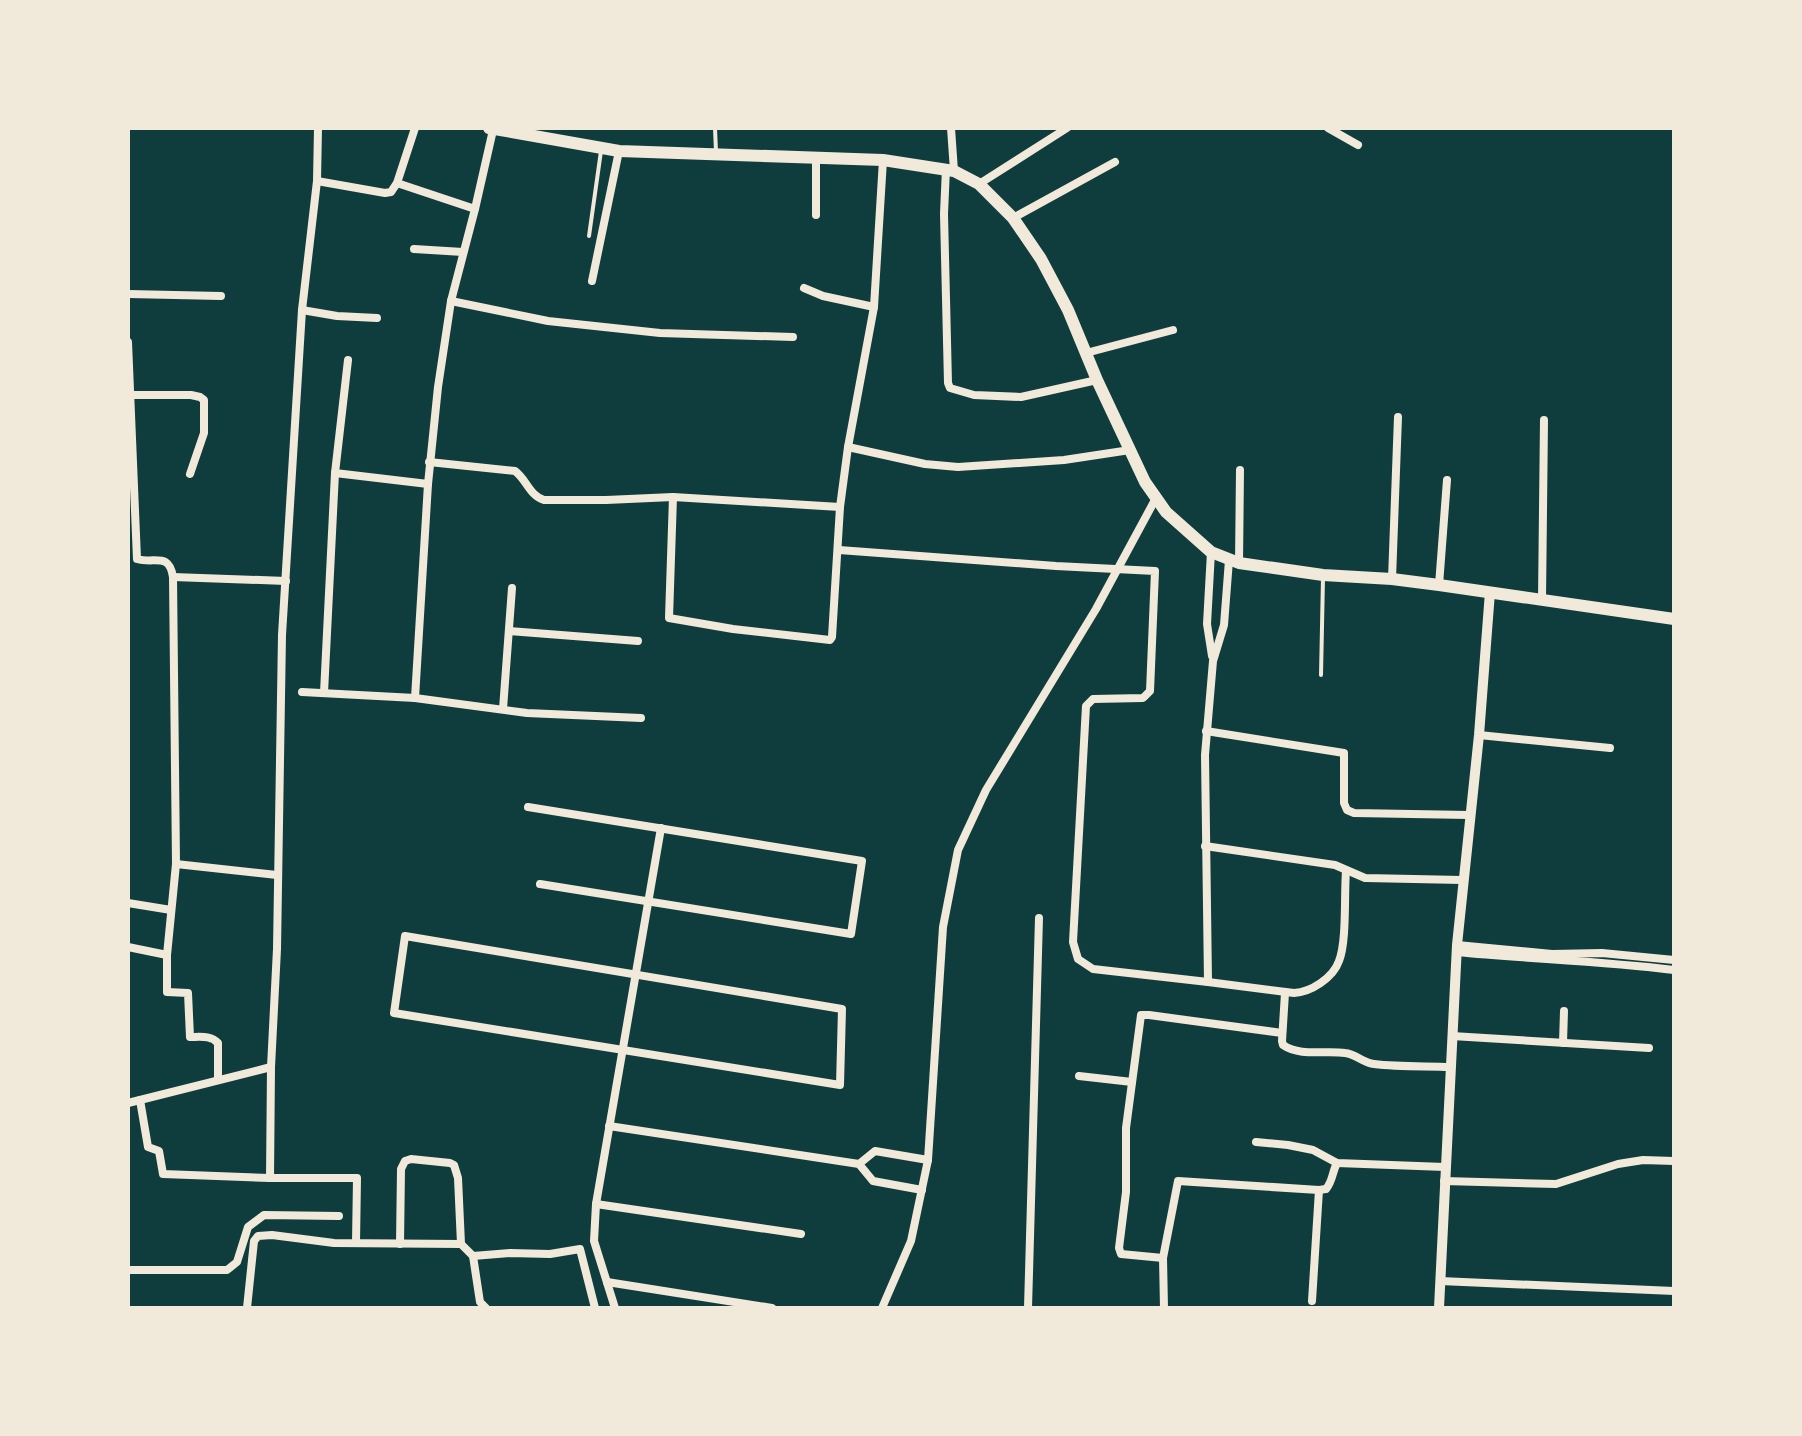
<svg xmlns="http://www.w3.org/2000/svg" width="1802" height="1436" viewBox="0 0 1802 1436" font-family="'Source Sans 3',sans-serif">
<style>
.lines{fill:none;stroke-linecap:round;stroke-linejoin:round}
.service{stroke:#f1e9da;stroke-width:4}
.minor{stroke:#f1e9da;stroke-width:8}
.tertiary{stroke:#f1e9da;stroke-width:10}
.secondary{stroke:#f1e9da;stroke-width:12}
</style>
<rect width="100%" height="100%" fill="#0f3d3e"/>
<g class="lines">
<!-- service -->
<g class="service">
<path d="M 715,128 L 716,152"/>
<path d="M 589,236 L 601,151"/>
<path d="M 1321,675 L 1323,578"/>
</g>
<!-- minor -->
<g class="minor">
<path d="M 318,128 L 317,181 L 302,310 L 282,635 L 277,949 L 271,1067 L 270,1178 L 357,1178 L 356,1243"/>
<path d="M 951,128 L 954,171"/>
<path d="M 1328,128 L 1358,145"/>
<path d="M 946,168 L 944,214 L 948,383 L 950,388 L 974,395 L 1021,397 L 1097,380"/>
<path d="M 317,181 L 385,193 L 391,192 L 397,183 L 415,128"/>
<path d="M 397,183 L 475,209"/>
<path d="M 979,184 L 1067,128"/>
<path d="M 816,215 L 816,158"/>
<path d="M 1013,218 L 1115,162"/>
<path d="M 414,249 L 463,252"/>
<path d="M 592,281 L 619,151"/>
<path d="M 804,288 L 823,296 L 874,307"/>
<path d="M 128,294 L 221,296"/>
<path d="M 451,301 L 548,321 L 660,333 L 793,337"/>
<path d="M 302,310 L 337,316 L 377,318"/>
<path d="M 128,342 L 137,559 C 155,564 169,552 173,577 L 176,864 L 167,955 L 167,992 L 188,993 L 190,1037 C 200,1037 211,1035 218,1043 L 218,1080"/>
<path d="M 1086,353 L 1173,330"/>
<path d="M 130,395 L 191,395 L 200,397 L 204,400 L 204,433 L 190,474"/>
<path d="M 848,447 L 925,464 L 958,467 L 1064,460 L 1130,450"/>
<path d="M 429,462 L 515,471 C 527,480 529,495 544,500 L 606,500 L 673,497 L 840,507"/>
<path d="M 335,473 L 428,484"/>
<path d="M 673,497 L 669,618 L 733,629 L 830,640 L 832,637 L 840,507 L 848,447 L 874,307 L 883,160"/>
<path d="M 839,550 L 1056,566 L 1155,571 L 1150,691 L 1143,698 L 1093,699 L 1086,706 L 1073,942 L 1078,959 L 1093,969 L 1208,982"/>
<path d="M 1211,552 L 1207,624 L 1212,656"/>
<path d="M 1229,560 L 1224,625 L 1213,661 L 1205,755 L 1208,982 L 1294,993 C 1311,992 1333,978 1339,961 C 1347,941 1344,895 1346,871"/>
<path d="M 1239,563 L 1240,470"/>
<path d="M 173,577 L 286,581"/>
<path d="M 1392,579 L 1398,417"/>
<path d="M 1439,585 L 1447,480"/>
<path d="M 1542,600 L 1544,420"/>
<path d="M 509,631 L 638,641"/>
<path d="M 302,692 L 415,698 L 527,713 L 641,718"/>
<path d="M 324,693 L 335,473 L 348,360"/>
<path d="M 415,698 L 428,484 L 438,387 L 451,301 L 475,209 L 493,130"/>
<path d="M 503,709 L 512,588"/>
<path d="M 1206,731 L 1344,753 L 1344,803 L 1347,810 L 1354,813 L 1469,815"/>
<path d="M 1479,735 L 1610,748"/>
<path d="M 528,807 L 862,861 L 851,934 L 540,884"/>
<path d="M 1205,846 L 1335,865 L 1365,878 L 1462,880"/>
<path d="M 176,864 L 277,875"/>
<path d="M 128,903 L 171,910"/>
<path d="M 405,936 L 842,1009 L 840,1085 L 394,1013 Z"/>
<path d="M 1457,945 L 1552,954 L 1602,953 L 1674,960"/>
<path d="M 128,947 L 167,955"/>
<path d="M 1456,952 C 1529,959 1602,961 1674,970"/>
<path d="M 1285,993 L 1282,1041 L 1283,1045 C 1300,1057 1326,1050 1345,1053 C 1356,1054 1363,1063 1374,1064 C 1399,1067 1425,1066 1450,1067"/>
<path d="M 1452,1036 L 1649,1048"/>
<path d="M 1563,1043 L 1564,1011"/>
<path d="M 1079,1076 L 1132,1082"/>
<path d="M 140,1100 L 148,1147 L 159,1151 L 163,1174 L 270,1178"/>
<path d="M 128,1103 L 271,1067"/>
<path d="M 609,1126 L 859,1164 L 873,1181 L 922,1190"/>
<path d="M 1256,1142 L 1288,1145 L 1313,1150 L 1337,1163 L 1445,1167"/>
<path d="M 859,1164 L 875,1151 L 928,1160"/>
<path d="M 1444,1181 L 1556,1184 L 1618,1164 L 1643,1160 L 1674,1161"/>
<path d="M 596,1204 L 801,1234"/>
<path d="M 400,1244 L 401,1169 L 405,1161 L 411,1159 L 450,1163 L 454,1165 L 458,1178 L 461,1244"/>
<path d="M 473,1256 L 510,1253 L 550,1254 L 580,1249 L 595,1308"/>
<path d="M 1163,1258 L 1121,1254 L 1119,1248 L 1126,1192 L 1126,1128 L 1141,1015 L 1149,1015 L 1282,1033"/>
<path d="M 128,1270 L 227,1270 L 237,1262 L 248,1227 L 264,1215 L 339,1216"/>
<path d="M 1440,1281 L 1674,1291"/>
<path d="M 607,1282 L 772,1308"/>
<path d="M 1312,1301 L 1319,1190"/>
<path d="M 247,1308 L 254,1241 L 258,1236 L 272,1235 L 334,1243 L 461,1244 L 473,1256 L 480,1302 L 486,1308"/>
<path d="M 615,1308 L 594,1241 L 596,1204 L 661,828"/>
<path d="M 882,1308 L 911,1241 L 928,1160 L 943,927 L 958,850 L 986,790 L 1096,609 L 1156,498"/>
<path d="M 1028,1308 L 1039,918"/>
<path d="M 1164,1308 L 1163,1258 L 1178,1181 L 1319,1190 L 1326,1189 C 1333,1181 1332,1172 1337,1163"/>
</g>
<!-- tertiary -->
<path class="tertiary" d="M 1439,1308 L 1457,945 L 1479,735 L 1490,592"/>
<!-- secondary -->
<path class="secondary" d="M 489,128 L 619,151 L 883,160 L 954,171 L 979,184 L 1013,218 L 1041,259 L 1068,310 L 1097,380 L 1145,482 L 1166,512 L 1211,552 L 1239,563 L 1323,575 L 1392,579 L 1439,585 L 1674,619"/>
</g>
<!-- border -->
<rect width="1802" height="1436" fill="none" stroke="#f1e9da" stroke-width="260"/>
</svg>
